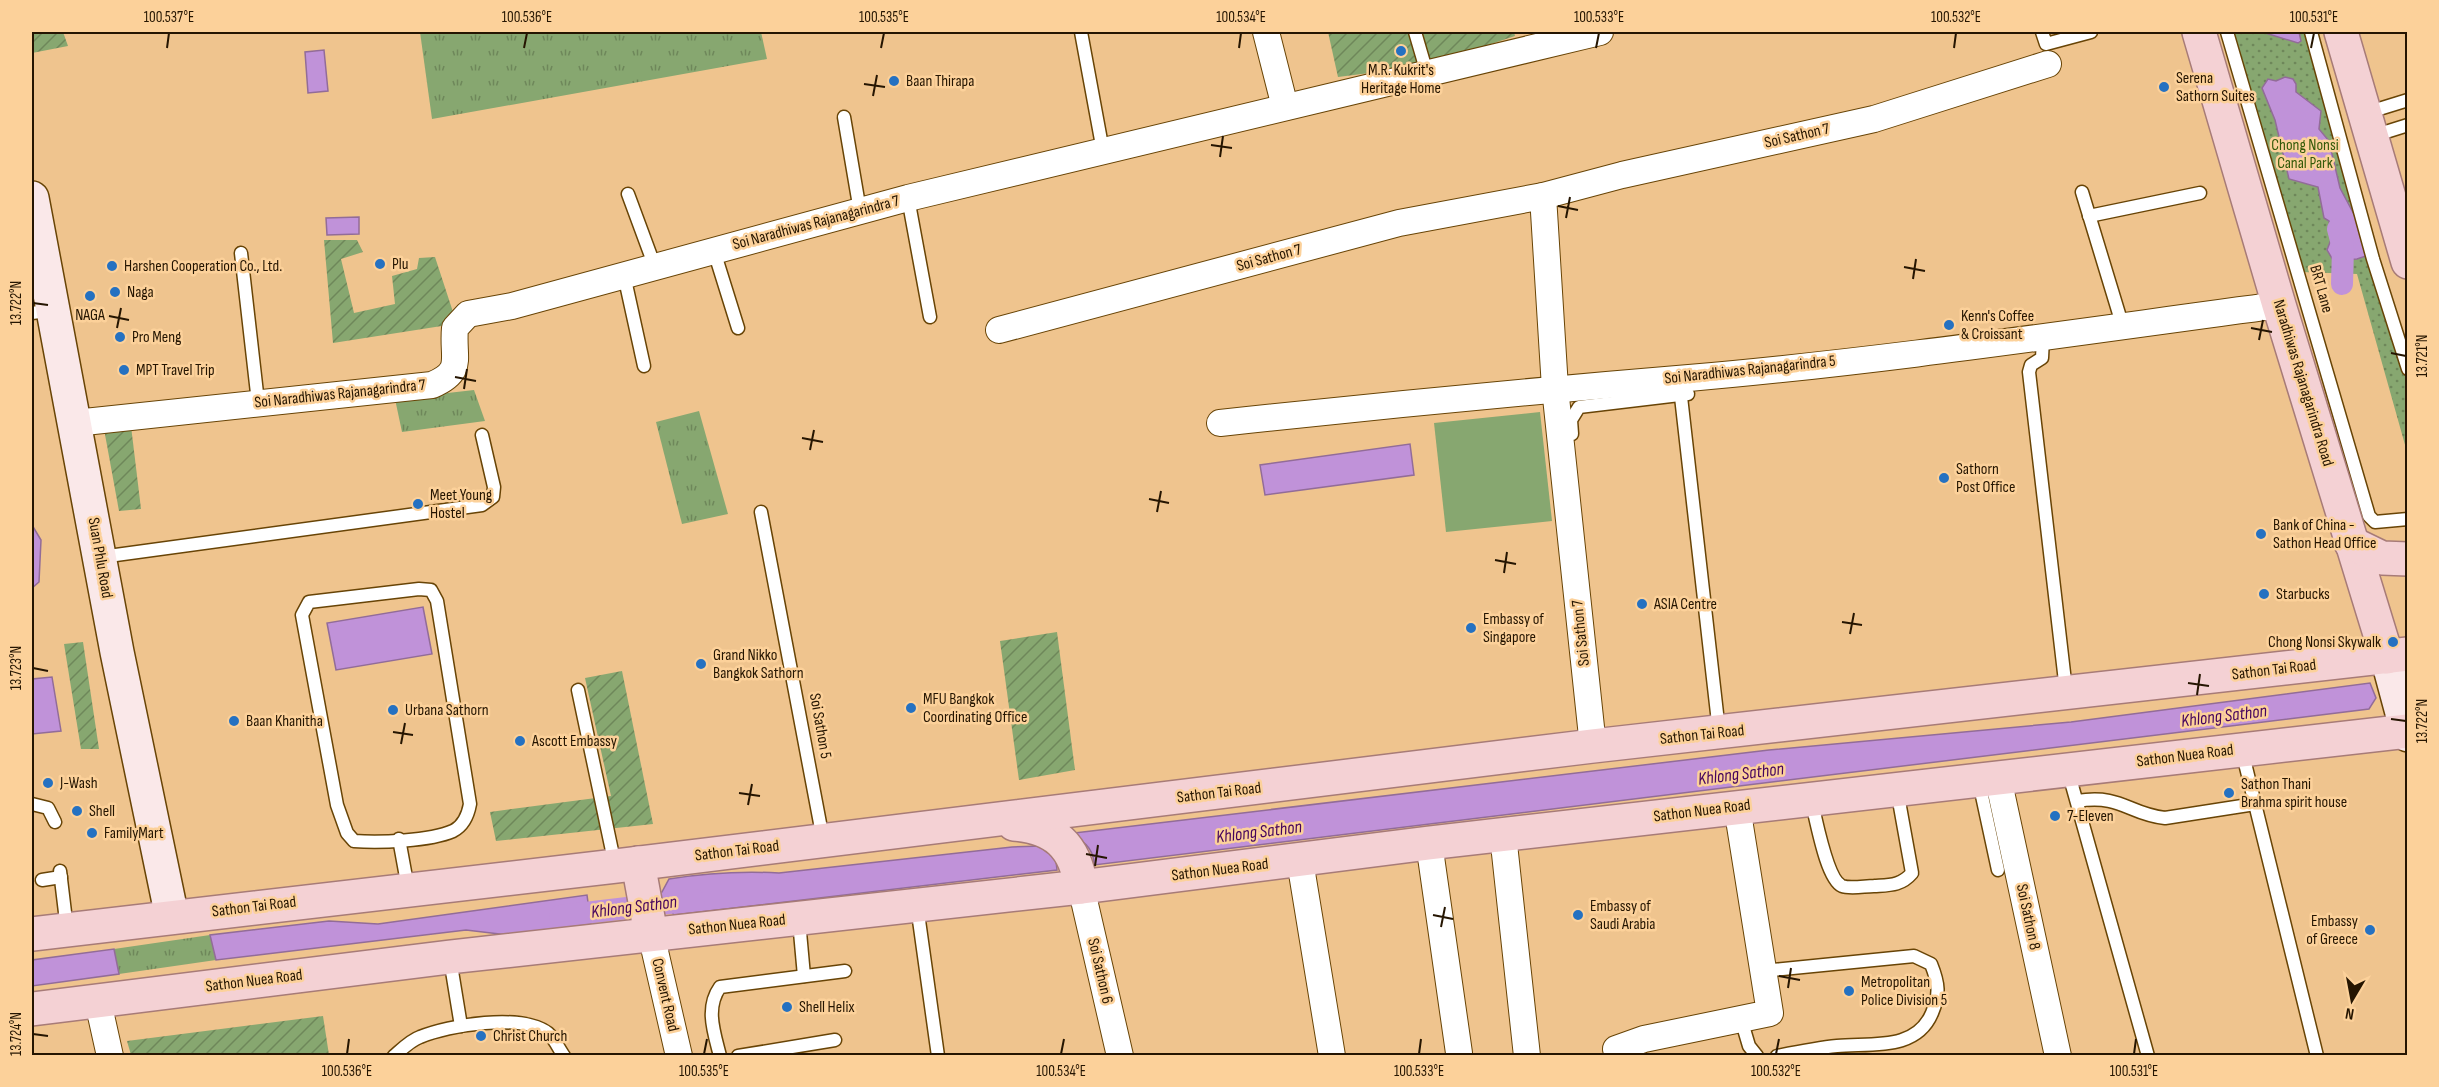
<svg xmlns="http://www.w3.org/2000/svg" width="2439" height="1087" viewBox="0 0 2439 1087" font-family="'Sofia Sans Condensed',sans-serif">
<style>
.grass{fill:url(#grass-tufts)}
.park{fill:url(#park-dots)}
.garden{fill:url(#garden-furrows)}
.pitch{fill:#87a770}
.water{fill:#c092d9;stroke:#926c98;stroke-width:1.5}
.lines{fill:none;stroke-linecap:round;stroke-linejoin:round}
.canal{stroke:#c092d9;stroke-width:22}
.lane-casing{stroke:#684406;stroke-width:15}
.street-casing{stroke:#684406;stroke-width:28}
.secondary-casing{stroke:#684406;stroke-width:36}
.primary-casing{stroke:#a77b77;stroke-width:36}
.lane{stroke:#fff;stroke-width:12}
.street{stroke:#fff;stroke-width:26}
.secondary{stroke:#fae8e9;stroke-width:33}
.primary{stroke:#f4d1d4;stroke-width:33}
.ticks{fill:none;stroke:#251501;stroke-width:2}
.poi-dot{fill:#2571c1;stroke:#fcd19a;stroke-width:2}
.labels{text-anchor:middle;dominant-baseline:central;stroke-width:5;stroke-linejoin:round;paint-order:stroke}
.poi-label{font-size:16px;fill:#251501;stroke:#fcd19a;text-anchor:start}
.street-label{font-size:16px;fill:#251501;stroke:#fcd19a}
.park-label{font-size:16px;fill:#335a09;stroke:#fcd19a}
.water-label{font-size:18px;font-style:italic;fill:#44035d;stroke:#fcd19a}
.neatline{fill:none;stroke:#251501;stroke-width:2}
.ticks-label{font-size:15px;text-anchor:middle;fill:#251501}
</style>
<defs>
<pattern id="grass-tufts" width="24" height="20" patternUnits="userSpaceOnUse" patternTransform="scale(1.5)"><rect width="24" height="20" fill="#87a770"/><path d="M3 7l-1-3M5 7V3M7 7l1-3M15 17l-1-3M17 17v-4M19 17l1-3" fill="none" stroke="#6e875a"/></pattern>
<pattern id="park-dots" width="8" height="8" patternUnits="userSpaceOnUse" patternTransform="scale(1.5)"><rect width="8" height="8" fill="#87a770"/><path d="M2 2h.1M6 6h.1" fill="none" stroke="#6e875a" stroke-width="1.8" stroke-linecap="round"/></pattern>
<pattern id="garden-furrows" width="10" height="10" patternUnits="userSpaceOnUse" patternTransform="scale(1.5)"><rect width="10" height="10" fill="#87a770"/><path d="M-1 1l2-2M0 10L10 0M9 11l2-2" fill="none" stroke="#6e875a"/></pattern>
</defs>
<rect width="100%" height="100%" fill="#efc48e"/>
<!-- grass -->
<g class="grass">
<path d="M 420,32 L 761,32 L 767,59 L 432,119 Z"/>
<path d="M 474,390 L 485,421 L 402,432 L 395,399 Z"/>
<path d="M 699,411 L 728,514 L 682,524 L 656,422 Z"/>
<path d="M 210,935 L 216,960 L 119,974 L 114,949 Z"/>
</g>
<!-- park -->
<path class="park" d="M 2232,32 L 2308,32 L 2407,381 L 2407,452 L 2357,274 L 2301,272 Z"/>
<!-- garden -->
<g class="garden">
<path d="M 32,32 L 63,32 L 68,46 L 32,53 Z"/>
<path d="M 1328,32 L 1514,32 L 1515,36 L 1425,66 L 1338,77 Z"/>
<path d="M 324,240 L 357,240 L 363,252 L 341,259 L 354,313 L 395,304 L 392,276 L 417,269 L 419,258 L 435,257 L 453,312 L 448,325 L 333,343 Z"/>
<path d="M 131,426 L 141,509 L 119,511 L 104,429 Z"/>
<path d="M 1057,632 L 1075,770 L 1019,780 L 1000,641 Z"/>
<path d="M 83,642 L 99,749 L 81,749 L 64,644 Z"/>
<path d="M 622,671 L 653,824 L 496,841 L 490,812 L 611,796 L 585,678 Z"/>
<path d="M 323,1016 L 329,1055 L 131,1055 L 127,1041 Z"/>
</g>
<!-- pitch -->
<path class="pitch" d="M 1540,412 L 1552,521 L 1446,532 L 1434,423 Z"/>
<!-- water -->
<g class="water">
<path d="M 2262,32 L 2299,32 L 2301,41 L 2298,43 Z"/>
<path d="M 324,50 L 328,91 L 308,93 L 305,52 Z"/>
<path d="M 2285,77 L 2293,79 L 2296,84 L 2296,92 L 2321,111 L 2319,129 L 2329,141 L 2340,188 L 2357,220 L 2366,256 L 2357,259 L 2333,260 L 2327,250 L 2332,237 L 2329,221 L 2324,218 L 2318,187 L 2289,179 L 2275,120 L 2262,88 L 2268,79 L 2276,81 Z"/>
<path d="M 359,217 L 359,234 L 327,235 L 326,218 Z"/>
<path d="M 1410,444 L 1414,475 L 1265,495 L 1260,465 Z"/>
<path d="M 32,525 L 41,540 L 39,582 L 32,588 Z"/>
<path d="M 423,607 L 432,654 L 336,670 L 327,623 Z"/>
<path d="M 52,677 L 61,731 L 32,734 L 32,679 Z"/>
<path d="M 2370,683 L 2376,698 L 2369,709 L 1094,865 C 1094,847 1082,839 1066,834 L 1769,750 L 2071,722 Z"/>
<path d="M 1043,846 L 1056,861 L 1057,870 L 674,915 L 662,900 L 662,892 L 669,879 C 706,873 742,871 779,873 L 1012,847 Z"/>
<path d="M 587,895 L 591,924 L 508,935 L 466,930 L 216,960 L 210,935 L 329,921 L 378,924 Z"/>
<path d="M 114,949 L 119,974 L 32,986 L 32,960 Z"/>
</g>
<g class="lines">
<!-- canal -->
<g class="canal">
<path d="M 2338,229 L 2343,248 L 2342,284"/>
<path d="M 560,916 L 694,900"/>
</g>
<!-- lane casing -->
<g class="lane-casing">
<g id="lane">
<path d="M 1081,32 L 1103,151"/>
<path d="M 1415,32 L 1427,73"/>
<path d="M 2042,32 L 2046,44 L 2091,32"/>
<path d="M 2227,32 L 2369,516 L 2375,522 L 2408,519"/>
<path d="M 2311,32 L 2373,259 L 2408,369"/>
<path d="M 2366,113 L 2408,100"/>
<path d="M 844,117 L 860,211"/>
<path d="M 2373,136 L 2408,125"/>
<path d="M 2082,192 L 2123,327"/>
<path d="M 628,194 L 655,267"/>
<path d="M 908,198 L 930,317"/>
<path d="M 2089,216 L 2200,193"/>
<path d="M 714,251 L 738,328"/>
<path d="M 241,253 L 258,402"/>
<path d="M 624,275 L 644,366"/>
<path d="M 32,313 L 53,310"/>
<path d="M 2043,338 L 2042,358 L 2031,365 L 2029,372 L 2066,690"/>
<path d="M 1680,388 L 1719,731"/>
<path d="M 1572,434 L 1571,420 L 1579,407 L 1688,394"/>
<path d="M 761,512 L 823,839"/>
<path d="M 101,557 L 482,505 L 493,497 L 494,487 L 482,435"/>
<path d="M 419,589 L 431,590 L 437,601 L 470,804 C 468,815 463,826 453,831 C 430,841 379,843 354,841 L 347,833 L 337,805 L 302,615 L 309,602 Z"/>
<path d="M 578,690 L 615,865"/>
<path d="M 2242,751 L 2317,1056"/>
<path d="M 2068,771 L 2148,1056"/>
<path d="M 1979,782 L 1998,870"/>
<path d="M 1811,800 C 1816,817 1826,879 1842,886 C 1850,889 1865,886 1874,886 C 1889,885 1901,886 1912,873 L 1897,790"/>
<path d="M 2077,801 C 2122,794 2128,814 2165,818 L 2255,804"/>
<path d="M 32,804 L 48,808 L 55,822"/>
<path d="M 399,839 L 408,888"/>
<path d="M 60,871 L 67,929"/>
<path d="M 42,880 L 61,877"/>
<path d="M 917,906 L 938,1056"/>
<path d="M 799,921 L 804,976"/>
<path d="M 450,959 L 461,1026"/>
<path d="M 1763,971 L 1914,956 L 1931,964 C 1939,984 1940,994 1932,1013 C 1916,1051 1872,1043 1837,1046 C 1817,1048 1797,1052 1777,1056"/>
<path d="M 1741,1019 L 1749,1046 L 1757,1056"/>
<path d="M 394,1056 C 402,1049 411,1040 420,1037 C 449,1025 521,1013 548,1033 C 554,1038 559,1049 564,1056"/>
<path d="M 720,1056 C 714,1032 705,1008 720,987 L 845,971"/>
<path d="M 738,1056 L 835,1040"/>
</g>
</g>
<!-- street casing -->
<g class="street-casing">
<g id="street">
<path d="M 1266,32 L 1285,107"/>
<path d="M 1543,196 L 1555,388 L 1593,746"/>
<path d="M 999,330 L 1399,223 L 1543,196 L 1622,175 L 1874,119 L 2048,64"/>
<path d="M 75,423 L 432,385 C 465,371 452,359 455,328 L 468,314 L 512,306 L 908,198 L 1600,32"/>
<path d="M 1220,423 C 1376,406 1532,391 1689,378 C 1886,361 2083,331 2279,305"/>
<path d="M 1998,778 L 2058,1056"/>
<path d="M 1503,835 L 1527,1056"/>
<path d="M 1429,843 L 1459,1053"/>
<path d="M 1300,861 L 1332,1056"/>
<path d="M 1081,887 L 1120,1056"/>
<path d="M 651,934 L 679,1056"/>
<path d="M 98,1002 L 110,1056"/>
<path d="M 1618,1056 L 1616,1049 L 1644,1039 L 1770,1013 L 1737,807"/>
</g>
</g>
<!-- secondary casing -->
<g class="secondary-casing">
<g id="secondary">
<path d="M 32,198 L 117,652 L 172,917"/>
<path d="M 2387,657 L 2408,735"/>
</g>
</g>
<!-- primary casing -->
<g class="primary-casing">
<g id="primary">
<path d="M 2199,32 L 2279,305 L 2387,657"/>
<path d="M 2341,32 L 2408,262"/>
<path d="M 2351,543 L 2382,558 L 2408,559"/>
<path d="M 1014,824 C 1055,828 1075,845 1081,887"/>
<path d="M 638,863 L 651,934"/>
<path d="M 32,934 L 616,866 L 1593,746 L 2408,654"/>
<path d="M 32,1009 L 450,957 L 1081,887 L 1429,843 L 2408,731"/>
</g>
</g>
<!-- lane -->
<use href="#lane" class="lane"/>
<!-- street -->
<use href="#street" class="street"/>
<!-- secondary -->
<use href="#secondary" class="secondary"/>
<!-- primary -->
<use href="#primary" class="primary"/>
</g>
<!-- ticks -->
<path class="ticks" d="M 167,48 L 169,33M 524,48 L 527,33M 881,48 L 884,33M 1239,48 L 1241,33M 1596,48 L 1599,33M 1954,48 L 1956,33M 2311,48 L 2314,33M 864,84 L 885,87M 873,96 L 877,75M 1211,145 L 1232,148M 1220,157 L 1223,136M 1558,206 L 1578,210M 1566,218 L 1570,197M 1904,267 L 1925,271M 1913,279 L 1916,259M 33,303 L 48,305M 109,316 L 129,320M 117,328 L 121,308M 2251,328 L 2272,332M 2259,340 L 2263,320M 2391,353 L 2406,356M 455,377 L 476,381M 464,389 L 467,369M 802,438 L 823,442M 810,450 L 814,430M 1149,499 L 1169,503M 1157,512 L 1161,491M 1495,560 L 1516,564M 1504,573 L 1507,552M 1842,622 L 1862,625M 1850,634 L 1854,613M 33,668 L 48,671M 2188,683 L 2209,686M 2197,695 L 2200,674M 2391,719 L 2406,721M 393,732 L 413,735M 401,744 L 405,723M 739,793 L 760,796M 748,805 L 752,784M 1086,854 L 1107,858M 1095,866 L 1098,845M 1433,915 L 1453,919M 1441,927 L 1445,907M 1779,976 L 1800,980M 1788,988 L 1791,968M 33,1034 L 48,1036M 347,1054 L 349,1039M 704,1054 L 707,1039M 1061,1054 L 1064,1039M 1419,1054 L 1421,1039M 1776,1054 L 1779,1039M 2134,1054 L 2136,1039"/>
<!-- markers -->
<g class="poi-dot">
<circle cx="1401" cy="51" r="6"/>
<circle cx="894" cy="81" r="6"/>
<circle cx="2164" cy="87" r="6"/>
<circle cx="380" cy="264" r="6"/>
<circle cx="112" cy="266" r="6"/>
<circle cx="115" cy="292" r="6"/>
<circle cx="90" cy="296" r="6"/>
<circle cx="1949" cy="325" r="6"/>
<circle cx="120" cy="337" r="6"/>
<circle cx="124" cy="370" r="6"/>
<circle cx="1944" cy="478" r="6"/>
<circle cx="418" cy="504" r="6"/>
<circle cx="2261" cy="534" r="6"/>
<circle cx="2264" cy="594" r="6"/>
<circle cx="1642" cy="604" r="6"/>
<circle cx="1471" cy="628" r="6"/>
<circle cx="2393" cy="642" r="6"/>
<circle cx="701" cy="664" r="6"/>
<circle cx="911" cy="708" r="6"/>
<circle cx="393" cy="710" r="6"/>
<circle cx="234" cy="721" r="6"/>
<circle cx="520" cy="741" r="6"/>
<circle cx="48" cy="783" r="6"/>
<circle cx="2229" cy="793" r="6"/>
<circle cx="77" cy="811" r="6"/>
<circle cx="2055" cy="816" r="6"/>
<circle cx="92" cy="833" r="6"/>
<circle cx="1578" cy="915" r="6"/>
<circle cx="2370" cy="930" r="6"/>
<circle cx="1849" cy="991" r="6"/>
<circle cx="787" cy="1007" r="6"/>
<circle cx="481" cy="1036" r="6"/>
</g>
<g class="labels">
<!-- poi labels -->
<g class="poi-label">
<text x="1401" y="70" text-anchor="middle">M.R. Kukrit's<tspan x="1401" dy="18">Heritage Home</tspan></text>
<text x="2176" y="78">Serena<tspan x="2176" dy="18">Sathorn Suites</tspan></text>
<text x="906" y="81">Baan Thirapa</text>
<text x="392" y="264">Plu</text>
<text x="124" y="266">Harshen Cooperation Co., Ltd.</text>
<text x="127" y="292">Naga</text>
<text x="90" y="315" text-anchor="middle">NAGA</text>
<text x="1961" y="316">Kenn's Coffee<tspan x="1961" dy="18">&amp; Croissant</tspan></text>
<text x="132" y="337">Pro Meng</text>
<text x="136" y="370">MPT Travel Trip</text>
<text x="1956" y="469">Sathorn<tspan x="1956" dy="18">Post Office</tspan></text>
<text x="430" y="495">Meet Young<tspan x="430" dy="18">Hostel</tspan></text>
<text x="2273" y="525">Bank of China -<tspan x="2273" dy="18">Sathon Head Office</tspan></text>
<text x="2276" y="594">Starbucks</text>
<text x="1654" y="604">ASIA Centre</text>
<text x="1483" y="619">Embassy of<tspan x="1483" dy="18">Singapore</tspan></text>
<text x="2381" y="642" text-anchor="end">Chong Nonsi Skywalk</text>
<text x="713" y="655">Grand Nikko<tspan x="713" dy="18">Bangkok Sathorn</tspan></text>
<text x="923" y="699">MFU Bangkok<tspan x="923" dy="18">Coordinating Office</tspan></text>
<text x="405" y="710">Urbana Sathorn</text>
<text x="246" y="721">Baan Khanitha</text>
<text x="532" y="741">Ascott Embassy</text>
<text x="60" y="783">J-Wash</text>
<text x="2241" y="784">Sathon Thani<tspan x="2241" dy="18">Brahma spirit house</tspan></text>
<text x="89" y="811">Shell</text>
<text x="2067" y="816">7-Eleven</text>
<text x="104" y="833">FamilyMart</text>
<text x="1590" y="906">Embassy of<tspan x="1590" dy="18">Saudi Arabia</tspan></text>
<text x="2358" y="921" text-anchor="end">Embassy<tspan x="2358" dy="18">of Greece</tspan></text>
<text x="1861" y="982">Metropolitan<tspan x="1861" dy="18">Police Division 5</tspan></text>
<text x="799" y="1007">Shell Helix</text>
<text x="493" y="1036">Christ Church</text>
</g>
<!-- street labels -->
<g class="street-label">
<text transform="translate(1797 136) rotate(-13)">Soi Sathon 7</text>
<text transform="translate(816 223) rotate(-15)">Soi Naradhiwas Rajanagarindra 7</text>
<text transform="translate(1269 258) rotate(-15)">Soi Sathon 7</text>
<text transform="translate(2321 289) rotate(74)">BRT Lane</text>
<text transform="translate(1750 370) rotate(-6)">Soi Naradhiwas Rajanagarindra 5</text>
<text transform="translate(2303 383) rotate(73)">Naradhiwas Rajanagarindra Road</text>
<text transform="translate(340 394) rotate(-6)">Soi Naradhiwas Rajanagarindra 7</text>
<text transform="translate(100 558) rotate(80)">Suan Phlu Road</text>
<text transform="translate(1581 633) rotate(-96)">Soi Sathon 7</text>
<text transform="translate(2274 670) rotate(-7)">Sathon Tai Road</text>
<text transform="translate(820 726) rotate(80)">Soi Sathon 5</text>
<text transform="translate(1702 735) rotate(-6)">Sathon Tai Road</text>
<text transform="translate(2185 756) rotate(-7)">Sathon Nuea Road</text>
<text transform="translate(1219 793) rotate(-7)">Sathon Tai Road</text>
<text transform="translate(1702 811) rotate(-7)">Sathon Nuea Road</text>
<text transform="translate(737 851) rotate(-7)">Sathon Tai Road</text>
<text transform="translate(1220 870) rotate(-7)">Sathon Nuea Road</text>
<text transform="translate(254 907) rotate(-7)">Sathon Tai Road</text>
<text transform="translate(2028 917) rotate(78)">Soi Sathon 8</text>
<text transform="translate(737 925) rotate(-6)">Sathon Nuea Road</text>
<text transform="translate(1100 971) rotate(77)">Soi Sathon 6</text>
<text transform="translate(254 981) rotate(-7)">Sathon Nuea Road</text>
<text transform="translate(665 995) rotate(77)">Convent Road</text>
</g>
<!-- park labels -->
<g class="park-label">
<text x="2305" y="145">Chong Nonsi<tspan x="2305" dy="18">Canal Park</tspan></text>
</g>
<!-- water labels -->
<g class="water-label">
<text transform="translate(2224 716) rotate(-7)">Khlong Sathon</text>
<text transform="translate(1741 774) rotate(-7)">Khlong Sathon</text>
<text transform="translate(1259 832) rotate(-7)">Khlong Sathon</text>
<text transform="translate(634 907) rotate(-7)">Khlong Sathon</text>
</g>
</g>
<!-- border -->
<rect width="2439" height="1087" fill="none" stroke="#fcd19a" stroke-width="66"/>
<!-- north arrow -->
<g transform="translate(2352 1000) rotate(190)" stroke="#fcd19a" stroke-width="4.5" paint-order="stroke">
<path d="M0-4.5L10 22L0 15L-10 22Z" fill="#251501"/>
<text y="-9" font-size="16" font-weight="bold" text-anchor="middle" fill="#251501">N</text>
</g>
<rect x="33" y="33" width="2373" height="1021" class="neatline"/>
<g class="ticks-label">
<text x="169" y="22">100.537°E</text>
<text x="527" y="22">100.536°E</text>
<text x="884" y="22">100.535°E</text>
<text x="1241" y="22">100.534°E</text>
<text x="1599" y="22">100.533°E</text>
<text x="1956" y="22">100.532°E</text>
<text x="2314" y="22">100.531°E</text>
<text transform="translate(16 303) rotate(-90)" y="5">13.722°N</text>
<text transform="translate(2422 356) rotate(-90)" y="5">13.721°N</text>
<text transform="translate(16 668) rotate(-90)" y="5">13.723°N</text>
<text transform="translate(2422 721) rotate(-90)" y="5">13.722°N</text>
<text transform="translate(16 1034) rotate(-90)" y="5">13.724°N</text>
<text x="347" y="1076">100.536°E</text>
<text x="704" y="1076">100.535°E</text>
<text x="1061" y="1076">100.534°E</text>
<text x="1419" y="1076">100.533°E</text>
<text x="1776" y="1076">100.532°E</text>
<text x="2134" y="1076">100.531°E</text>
</g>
</svg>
